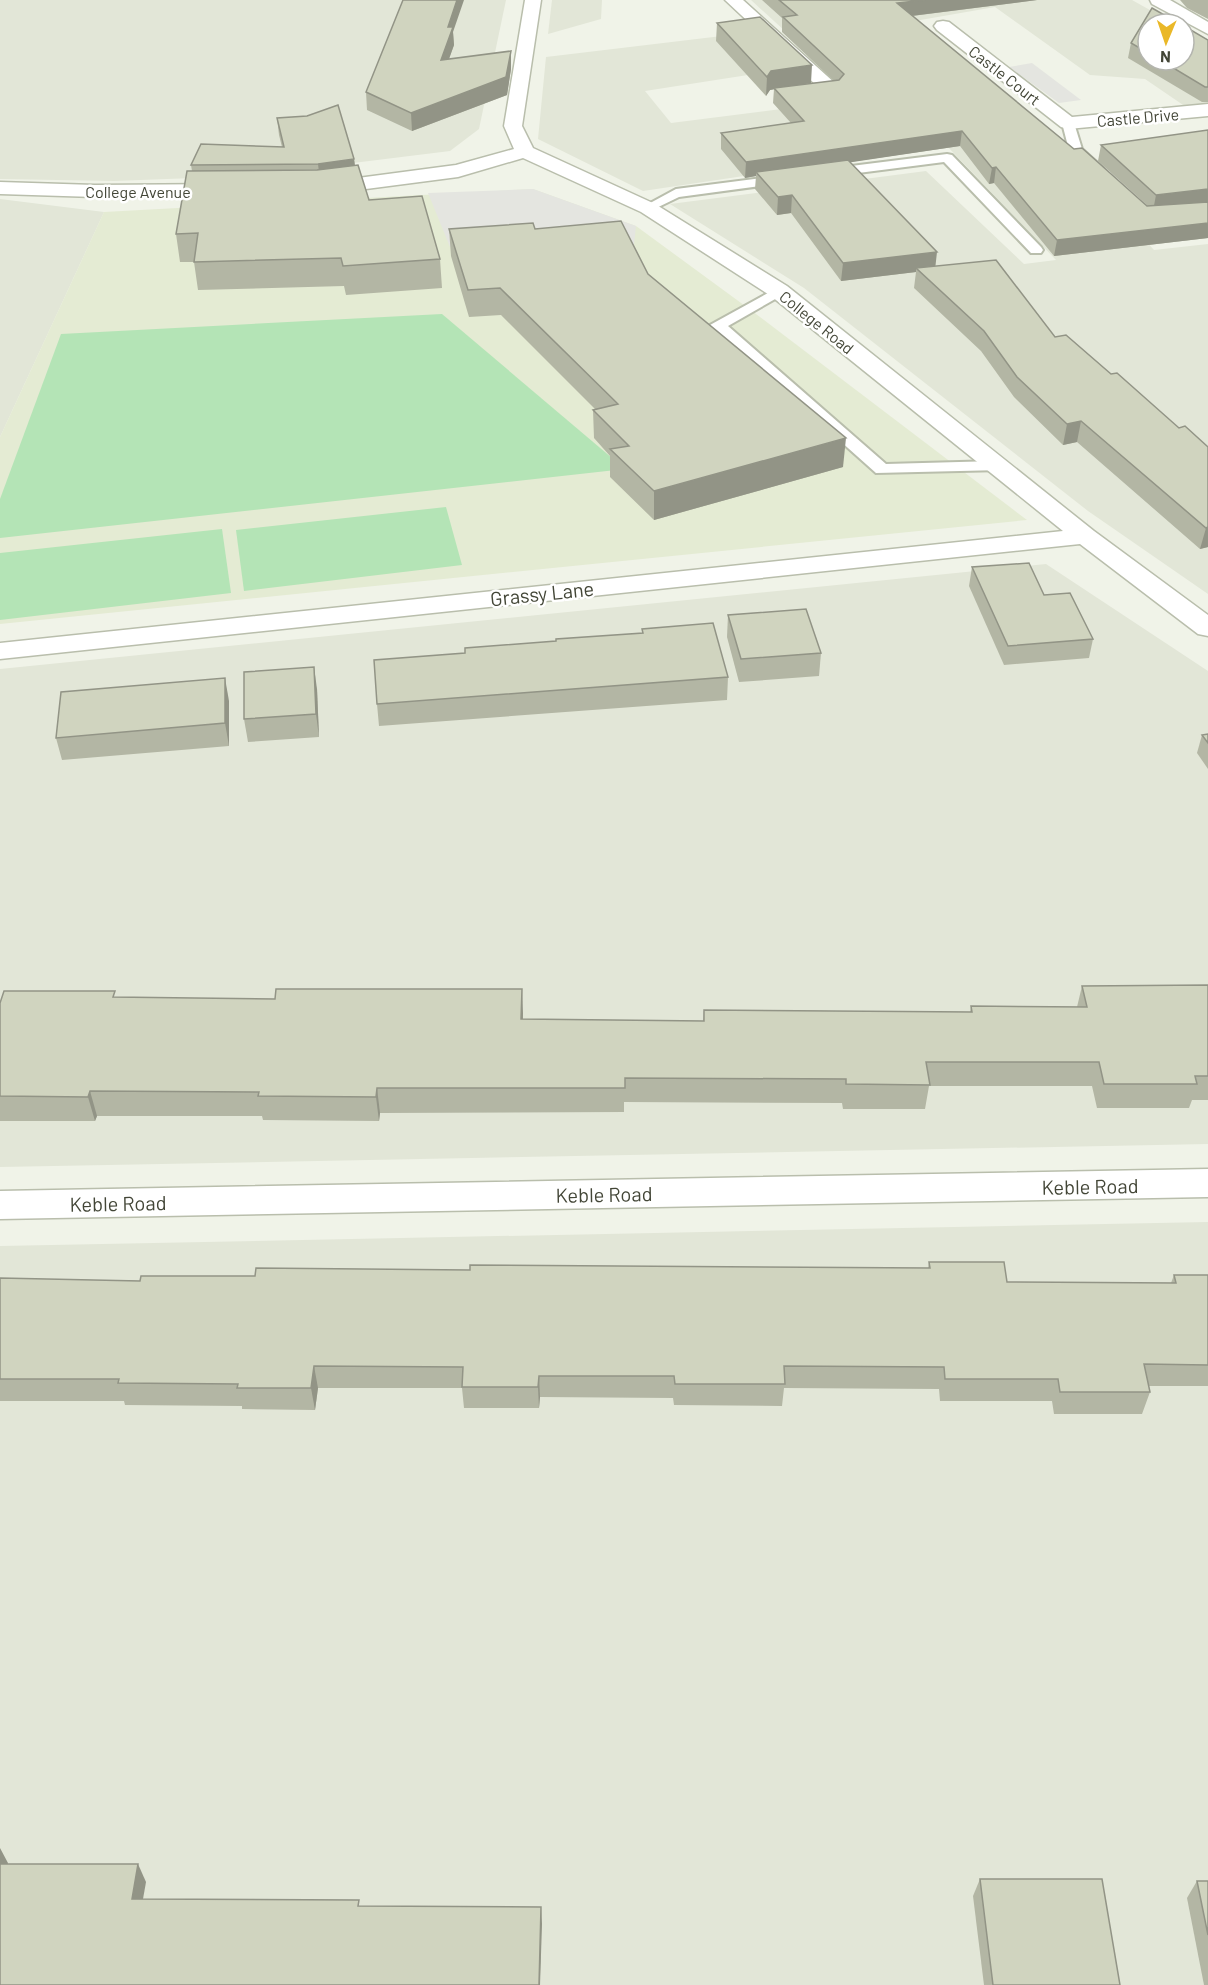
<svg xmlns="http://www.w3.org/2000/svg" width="1208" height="1985" viewBox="0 0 1208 1985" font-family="Barlow,sans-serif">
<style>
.residential{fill:#e2e6d7}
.education{fill:#e4ebd3}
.green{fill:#b4e4b6}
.parking{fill:#e4e5e0}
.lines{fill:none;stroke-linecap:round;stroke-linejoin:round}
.lane-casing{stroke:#b9beac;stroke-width:4}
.street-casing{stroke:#b9beac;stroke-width:3}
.lane{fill:#fff;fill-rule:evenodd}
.street{fill:#fff;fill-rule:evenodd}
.wall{fill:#b3b6a4}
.shaded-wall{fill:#929486}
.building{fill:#d0d4bf;stroke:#929486;stroke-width:1.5}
.labels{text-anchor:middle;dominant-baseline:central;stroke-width:5;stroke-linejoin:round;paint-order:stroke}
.far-street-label{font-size:16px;fill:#434637;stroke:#fff}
.street-label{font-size:20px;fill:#434637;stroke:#fff}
</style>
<rect width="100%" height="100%" fill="#f0f3e8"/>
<!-- residential -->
<g class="residential">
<path d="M 0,0 L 506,0 L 479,129 L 450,151 L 247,176 L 114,181 L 0,179 Z"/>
<path d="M 552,0 L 602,0 L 601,19 L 548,34 Z"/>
<path d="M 751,0 L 1132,0 L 1175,24 L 1148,24 L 1148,60 L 1184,60 L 1208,42 L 1208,107 L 1189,109 L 1145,79 L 1090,75 L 995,7 L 909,22 L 1054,140 L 1154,250 L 1208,244 L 1208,594 L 1088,511 L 804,288 L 670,204 L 926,171 L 1024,264 L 1056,260 L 947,146 L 643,191 L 538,139 L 546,57 L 747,33 L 786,69 L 645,91 L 671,123 L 859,99 Z"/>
<path d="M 0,199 L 104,212 L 0,437 Z"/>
<path d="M 1046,564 L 1208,671 L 1208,1144 L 0,1167 L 0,669 Z"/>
<path d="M 1208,1222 L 1208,1985 L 0,1985 L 0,1246 Z"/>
</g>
<!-- education -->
<path class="education" d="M 533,189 L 636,226 L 752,311 L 1027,520 L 0,624 L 0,437 L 104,212 Z"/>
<!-- green -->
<g class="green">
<path d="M 442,314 L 625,469 L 0,538 L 0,499 L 61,334 Z"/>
<path d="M 446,507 L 462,565 L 244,591 L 236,530 Z"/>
<path d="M 222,529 L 231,593 L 0,620 L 0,553 Z"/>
</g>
<!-- parking -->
<g class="parking">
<path d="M 1032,63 L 1081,100 L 1059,103 L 1009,67 Z"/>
<path d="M 533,189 L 636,226 L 634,245 L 562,251 L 450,247 L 428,193 Z"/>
</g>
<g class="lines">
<!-- lane casing -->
<g class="lane-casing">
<g id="lane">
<path d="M 1068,119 L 1074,123 L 1082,149 L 1103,168 L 1105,171 L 1103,174 L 1093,174 L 1069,150 L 1062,123 Z"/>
<path d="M 947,154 L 952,155 L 1041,247 L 1043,250 L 1041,253 L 1031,253 L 944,162 L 827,177 L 820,173 L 827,169 Z"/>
<path d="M 786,175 L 793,179 L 791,182 L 679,197 L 648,212 L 641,208 L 676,189 Z"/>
<path d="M 779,287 L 786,291 L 784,294 L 728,326 L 886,464 L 996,461 L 1004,466 L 1002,470 L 876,473 L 710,325 Z"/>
</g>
</g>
<!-- street casing -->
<g class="street-casing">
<g id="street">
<path d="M 525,0 L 541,0 L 522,126 L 533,148 L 655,204 L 787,286 L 1094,531 L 1208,615 L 1208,636 L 1198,634 L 1080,544 L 0,659 L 0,643 L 1063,531 L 771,296 L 641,212 L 523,158 L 458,177 L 320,195 L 313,193 L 310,189 L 313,185 L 320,183 L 456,165 L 514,149 L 504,126 Z"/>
<path d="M 725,0 L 743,0 L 837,85 L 840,89 L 837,93 L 798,99 L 792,97 L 789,93 L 792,89 L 816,85 Z"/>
<path d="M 1150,0 L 1170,0 L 1208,22 L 1208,34 L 1152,4 Z"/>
<path d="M 943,21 L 949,22 L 1072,117 L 1208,104 L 1208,116 L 1068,129 L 1061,127 L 937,30 L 934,26 L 937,22 Z"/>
<path d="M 0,182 L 95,185 L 229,184 L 236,186 L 239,190 L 236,194 L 229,196 L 95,197 L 0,194 Z"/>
<path d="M 1208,1169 L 1208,1197 L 0,1219 L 0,1191 Z"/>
</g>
</g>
<!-- lane -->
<use href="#lane" class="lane"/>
<!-- street -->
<use href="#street" class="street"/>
</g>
<!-- wall -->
<g class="wall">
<path d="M 762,0 L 1037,0 L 912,16 L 1074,149 L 1148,206 L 1098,161 L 1101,145 L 1208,238 L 1054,256 L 994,183 L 989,184 L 960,146 L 850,162 L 935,266 L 1055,337 L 1111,374 L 1179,428 L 1208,447 L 1208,547 L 1200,549 L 1077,442 L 1063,445 L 1014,397 L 981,351 L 914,288 L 916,272 L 841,281 L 791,213 L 777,215 L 755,189 L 756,176 L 745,178 L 721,149 L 721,133 L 791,123 L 773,103 L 774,89 L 770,90 L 766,96 L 716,41 L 717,23 L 811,83 L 834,81 L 782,32 L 782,18 Z"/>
<path d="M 1180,0 L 1208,0 L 1208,19 L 1187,8 Z"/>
<path d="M 1148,24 L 1148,60 L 1184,60 L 1208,40 L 1208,102 L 1202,102 L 1128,58 L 1131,43 Z"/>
<path d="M 453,32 L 454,45 L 449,59 L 511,51 L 511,69 L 507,95 L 412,131 L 367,110 L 366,92 Z"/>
<path d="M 277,118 L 354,159 L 355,165 L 369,200 L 440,259 L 442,288 L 346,295 L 344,286 L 198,290 L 194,262 L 180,262 L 176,234 L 192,171 L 191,165 L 282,147 L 279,135 Z"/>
<path d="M 449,229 L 535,229 L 648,274 L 843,467 L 654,520 L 610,477 L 610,456 L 594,438 L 593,410 L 596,410 L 501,315 L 469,317 L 451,256 Z"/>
<path d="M 972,567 L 1044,595 L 1093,639 L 1089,658 L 1004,665 L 969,586 Z"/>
<path d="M 728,615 L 821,653 L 819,676 L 739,682 L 727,637 Z"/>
<path d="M 642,629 L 728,677 L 727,700 L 379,726 L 377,704 L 465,653 L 556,642 L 642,633 Z"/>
<path d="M 317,689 L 319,737 L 248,742 L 244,719 Z"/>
<path d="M 229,701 L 229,746 L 62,760 L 56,738 Z"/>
<path d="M 1208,734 L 1208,769 L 1197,753 L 1202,735 Z"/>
<path d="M 1208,985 L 1208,1100 L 1192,1100 L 1189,1108 L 1097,1108 L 1092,1086 L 929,1086 L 925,1109 L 843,1109 L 842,1103 L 624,1102 L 624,1112 L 380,1113 L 379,1121 L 263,1120 L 262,1116 L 97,1116 L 95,1121 L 0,1121 L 0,1003 L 116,997 L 523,1013 L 523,1019 L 703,1021 L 704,1010 L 970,1012 L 971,1006 L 1077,1007 L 1082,986 Z"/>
<path d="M 929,1262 L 1007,1282 L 1171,1283 L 1174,1275 L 1208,1275 L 1208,1386 L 1149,1386 L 1150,1392 L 1142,1414 L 1054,1414 L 1052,1401 L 940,1401 L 939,1389 L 784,1388 L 782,1406 L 674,1405 L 673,1398 L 540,1397 L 539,1408 L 464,1408 L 462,1388 L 318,1388 L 315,1410 L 242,1409 L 242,1406 L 125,1405 L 124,1401 L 0,1401 L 0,1278 L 140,1281 L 255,1276 L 470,1270 L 928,1268 Z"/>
<path d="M 980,1879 L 1120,1985 L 984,1985 L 973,1896 Z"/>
<path d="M 1197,1881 L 1208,1881 L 1208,1985 L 1204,1985 L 1187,1898 Z"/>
</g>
<!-- shaded-wall -->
<g class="shaded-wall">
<path d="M 457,0 L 464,0 L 453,32 L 454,45 L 442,78 L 441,60 L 448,27 Z"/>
<path d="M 925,0 L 1037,0 L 895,18 L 897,3 Z"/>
<path d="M 511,51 L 511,69 L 507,95 L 412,131 L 411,113 Z"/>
<path d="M 812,65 L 811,83 L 770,90 L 766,96 L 767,77 L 771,71 Z"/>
<path d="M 962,131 L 960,146 L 759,176 L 756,172 L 756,176 L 745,178 L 746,162 Z"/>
<path d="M 354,159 L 356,176 L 320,181 L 318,164 Z"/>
<path d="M 996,167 L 994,183 L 989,184 L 992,168 Z"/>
<path d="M 1208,189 L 1208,205 L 1153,211 L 1156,195 Z"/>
<path d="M 792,195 L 791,213 L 777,215 L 778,197 Z"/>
<path d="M 1208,223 L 1208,238 L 1054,256 L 1057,240 Z"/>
<path d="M 937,252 L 935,270 L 916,268 L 916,272 L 841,281 L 843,263 Z"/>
<path d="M 1081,421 L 1077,442 L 1063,445 L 1067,424 Z"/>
<path d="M 846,438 L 843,467 L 654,520 L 654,491 Z"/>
<path d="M 1208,527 L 1208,547 L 1200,549 L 1206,528 Z"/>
<path d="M 314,667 L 317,689 L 319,737 L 316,714 Z"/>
<path d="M 225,678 L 229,701 L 229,746 L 225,723 Z"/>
<path d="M 522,989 L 523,1013 L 522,1044 L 521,1019 Z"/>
<path d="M 377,1088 L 380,1113 L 379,1121 L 376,1097 Z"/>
<path d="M 90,1091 L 97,1116 L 95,1121 L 88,1097 Z"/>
<path d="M 314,1366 L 318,1388 L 315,1410 L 311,1388 Z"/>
<path d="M 539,1376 L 540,1397 L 539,1408 L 538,1387 Z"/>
<path d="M 0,1848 L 8,1863 L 4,1881 L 0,1874 Z"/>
<path d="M 138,1864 L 146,1882 L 140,1916 L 132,1899 Z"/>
<path d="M 541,1907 L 542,1924 L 540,1985 L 539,1985 Z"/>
</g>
<!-- building -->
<g class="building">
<path d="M 403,0 L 457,0 L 448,27 L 453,27 L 441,60 L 511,51 L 506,77 L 411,113 L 366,92 Z"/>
<path d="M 779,0 L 925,0 L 897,3 L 1074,149 L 1082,148 L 1147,206 L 1208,202 L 1208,223 L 1057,240 L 996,167 L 992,168 L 962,131 L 746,162 L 721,133 L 804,121 L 774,88 L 839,80 L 844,74 L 783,17 L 797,15 Z"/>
<path d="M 1152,8 L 1180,24 L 1148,24 L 1148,53 L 1131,43 Z"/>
<path d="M 760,17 L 812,65 L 771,71 L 767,77 L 717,23 Z"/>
<path d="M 1184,26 L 1208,40 L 1208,87 L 1205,87 L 1160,60 L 1184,60 Z"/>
<path d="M 338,105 L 354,159 L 318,164 L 191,165 L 201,144 L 284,147 L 277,118 L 307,116 Z"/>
<path d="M 1208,130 L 1208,189 L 1156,195 L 1101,145 Z"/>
<path d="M 848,160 L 937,252 L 843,263 L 792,195 L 778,197 L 756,172 Z"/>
<path d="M 358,165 L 369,200 L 422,196 L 440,259 L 343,266 L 341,258 L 194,262 L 198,233 L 176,234 L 187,171 L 317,170 Z"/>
<path d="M 621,221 L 648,274 L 846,438 L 654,491 L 610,449 L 629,446 L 593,410 L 618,404 L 500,288 L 468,290 L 449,229 L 533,223 L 535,229 Z"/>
<path d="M 996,260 L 1055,337 L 1066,335 L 1111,374 L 1117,373 L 1179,428 L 1185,426 L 1208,447 L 1208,527 L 1206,528 L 1081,421 L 1067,424 L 1017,377 L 984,331 L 916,268 Z"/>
<path d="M 1029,563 L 1044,595 L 1070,593 L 1093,639 L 1008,646 L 972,567 Z"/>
<path d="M 806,609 L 821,653 L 741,659 L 728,615 Z"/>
<path d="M 713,623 L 728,677 L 377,704 L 374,660 L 465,653 L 465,648 L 556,641 L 556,639 L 643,633 L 642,629 Z"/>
<path d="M 314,667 L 316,714 L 244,719 L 244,672 Z"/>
<path d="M 225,678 L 225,723 L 56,738 L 61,692 Z"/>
<path d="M 1208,734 L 1208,743 L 1202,735 Z"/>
<path d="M 1208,985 L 1208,1076 L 1195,1076 L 1197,1084 L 1104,1084 L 1099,1062 L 926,1062 L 930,1085 L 846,1084 L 846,1079 L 625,1078 L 625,1088 L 377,1088 L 376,1097 L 258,1096 L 259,1092 L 90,1091 L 88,1097 L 0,1096 L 0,1003 L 4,991 L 115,991 L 113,997 L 275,999 L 276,989 L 522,989 L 521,1019 L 704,1021 L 704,1010 L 972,1012 L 971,1006 L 1087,1007 L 1082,986 Z"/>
<path d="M 929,1262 L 1004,1262 L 1007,1282 L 1176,1283 L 1174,1275 L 1208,1275 L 1208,1365 L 1144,1364 L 1150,1392 L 1060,1392 L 1058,1379 L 945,1379 L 944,1367 L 784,1366 L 785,1384 L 675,1384 L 674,1376 L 539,1376 L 538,1387 L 462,1387 L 463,1367 L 314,1366 L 311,1388 L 237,1388 L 238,1384 L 118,1383 L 119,1379 L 0,1379 L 0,1278 L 140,1281 L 141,1276 L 255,1276 L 256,1268 L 470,1270 L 470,1265 L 930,1268 Z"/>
<path d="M 0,1864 L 138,1864 L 132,1899 L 359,1900 L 358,1906 L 541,1907 L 539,1985 L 0,1985 Z"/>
<path d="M 980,1879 L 1102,1879 L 1120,1985 L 993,1985 Z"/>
<path d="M 1197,1881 L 1208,1881 L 1208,1935 Z"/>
</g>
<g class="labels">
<!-- far-street labels -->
<g class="far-street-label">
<text transform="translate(1005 75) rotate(38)">Castle Court</text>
<text transform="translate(1138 117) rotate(-5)">Castle Drive</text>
<text x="138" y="191">College Avenue</text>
<text transform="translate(817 322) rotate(39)">College Road</text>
</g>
<!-- street labels -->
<g class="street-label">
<text transform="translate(542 593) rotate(-6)">Grassy Lane</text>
<text transform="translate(1090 1186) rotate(-1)">Keble Road</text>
<text transform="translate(604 1194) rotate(-1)">Keble Road</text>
<text transform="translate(118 1203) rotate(-1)">Keble Road</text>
</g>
</g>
<!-- north arrow -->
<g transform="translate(1166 42) rotate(182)"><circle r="28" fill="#ffffff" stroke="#b4b5af" stroke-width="1.5"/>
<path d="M0-4.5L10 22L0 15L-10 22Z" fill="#eab828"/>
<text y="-9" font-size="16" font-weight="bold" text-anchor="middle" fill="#434637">N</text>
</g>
</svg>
